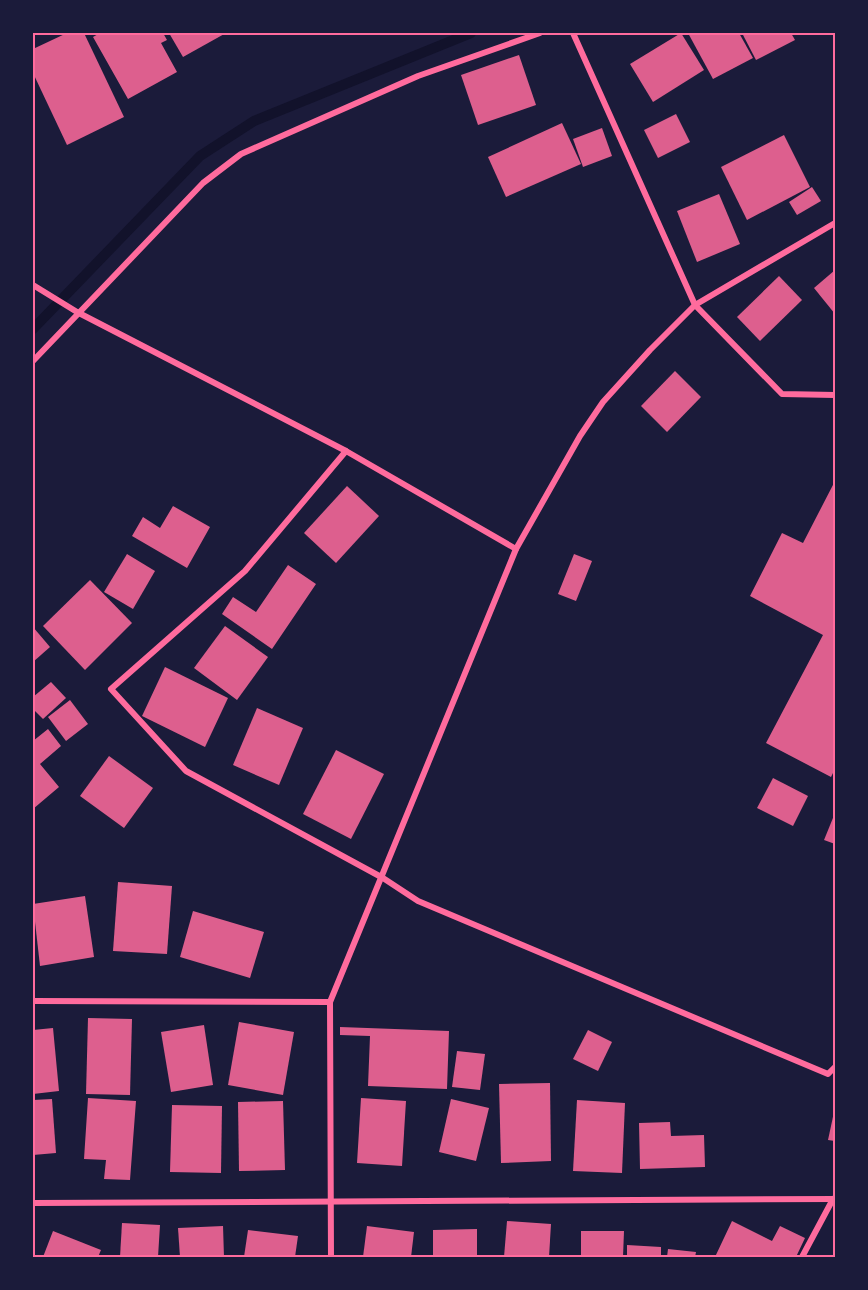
<svg xmlns="http://www.w3.org/2000/svg" width="868" height="1290" viewBox="0 0 868 1290" font-family="'Sofia Sans Condensed',sans-serif">
<style>
.lines{fill:none;stroke-linecap:round;stroke-linejoin:round}
.stream{stroke:#12122b;stroke-width:10}
.building{fill:#dd5f8e}
.minor{stroke:#ff6b9d;stroke-width:6}
.neatline{fill:none;stroke:#ff6b9d;stroke-width:2}
</style>
<rect width="100%" height="100%" fill="#1b1b3a"/>
<g class="lines">
<!-- stream -->
<path class="stream" d="M 33,329 L 200,156 L 254,121 L 471,33"/>
</g>
<!-- building -->
<g class="building">
<path d="M 67,33 L 84,33 L 124,117 L 67,145 L 33,73 L 33,49 Z"/>
<path d="M 100,33 L 163,33 L 167,40 L 161,43 L 177,72 L 128,99 L 93,37 Z"/>
<path d="M 169,33 L 226,33 L 183,57 Z"/>
<path d="M 681,33 L 704,70 L 653,102 L 630,64 Z"/>
<path d="M 688,33 L 739,33 L 753,58 L 713,79 Z"/>
<path d="M 742,33 L 791,33 L 795,40 L 756,60 Z"/>
<path d="M 519,55 L 536,105 L 478,125 L 461,75 Z"/>
<path d="M 676,114 L 690,142 L 658,158 L 644,130 Z"/>
<path d="M 562,123 L 581,164 L 506,197 L 488,157 Z"/>
<path d="M 602,128 L 612,156 L 583,167 L 573,139 Z"/>
<path d="M 784,135 L 810,187 L 747,220 L 721,167 Z"/>
<path d="M 812,187 L 821,201 L 797,215 L 789,202 Z"/>
<path d="M 719,194 L 740,244 L 697,262 L 677,211 Z"/>
<path d="M 835,270 L 835,314 L 814,288 Z"/>
<path d="M 779,276 L 802,300 L 760,341 L 737,317 Z"/>
<path d="M 675,371 L 701,397 L 667,432 L 641,406 Z"/>
<path d="M 835,481 L 835,769 L 831,777 L 766,743 L 823,635 L 750,596 L 782,533 L 803,543 Z"/>
<path d="M 347,486 L 379,516 L 336,563 L 304,533 Z"/>
<path d="M 173,506 L 210,527 L 187,568 L 132,536 L 143,517 L 160,528 Z"/>
<path d="M 127,554 L 155,571 L 133,609 L 104,592 Z"/>
<path d="M 574,554 L 592,561 L 576,601 L 558,594 Z"/>
<path d="M 288,565 L 316,584 L 272,649 L 222,614 L 233,597 L 256,612 Z"/>
<path d="M 90,580 L 132,623 L 85,670 L 43,626 Z"/>
<path d="M 225,626 L 268,657 L 237,700 L 194,668 Z"/>
<path d="M 33,627 L 50,647 L 33,662 Z"/>
<path d="M 165,667 L 228,698 L 205,747 L 142,716 Z"/>
<path d="M 51,682 L 66,698 L 43,719 L 33,709 L 33,697 Z"/>
<path d="M 70,700 L 88,724 L 66,741 L 48,717 Z"/>
<path d="M 257,708 L 303,728 L 279,785 L 233,765 Z"/>
<path d="M 48,729 L 61,746 L 40,764 L 59,787 L 33,809 L 33,741 Z"/>
<path d="M 336,750 L 384,774 L 351,839 L 303,814 Z"/>
<path d="M 109,756 L 153,788 L 124,828 L 80,796 Z"/>
<path d="M 773,778 L 808,796 L 793,826 L 757,808 Z"/>
<path d="M 835,813 L 835,844 L 824,840 Z"/>
<path d="M 118,882 L 172,886 L 167,954 L 113,951 Z"/>
<path d="M 85,896 L 94,957 L 40,966 L 33,904 Z"/>
<path d="M 193,911 L 264,932 L 250,978 L 180,957 Z"/>
<path d="M 88,1018 L 132,1019 L 130,1095 L 86,1094 Z"/>
<path d="M 239,1022 L 294,1032 L 283,1095 L 228,1085 Z"/>
<path d="M 204,1025 L 213,1085 L 171,1092 L 161,1032 Z"/>
<path d="M 340,1027 L 449,1031 L 447,1089 L 368,1086 L 370,1036 L 340,1035 Z"/>
<path d="M 53,1028 L 59,1091 L 33,1094 L 33,1030 Z"/>
<path d="M 588,1030 L 612,1042 L 598,1071 L 573,1059 Z"/>
<path d="M 457,1051 L 485,1054 L 480,1090 L 452,1087 Z"/>
<path d="M 550,1083 L 551,1161 L 501,1163 L 499,1084 Z"/>
<path d="M 88,1098 L 136,1101 L 130,1180 L 104,1179 L 106,1160 L 84,1159 Z"/>
<path d="M 361,1098 L 406,1101 L 402,1166 L 357,1163 Z"/>
<path d="M 52,1099 L 56,1153 L 33,1155 L 33,1100 Z"/>
<path d="M 451,1099 L 489,1108 L 476,1161 L 439,1152 Z"/>
<path d="M 577,1100 L 625,1103 L 622,1173 L 573,1171 Z"/>
<path d="M 283,1101 L 285,1170 L 239,1171 L 238,1102 Z"/>
<path d="M 172,1105 L 222,1106 L 221,1173 L 170,1172 Z"/>
<path d="M 834,1112 L 835,1112 L 835,1141 L 828,1140 Z"/>
<path d="M 670,1122 L 671,1136 L 704,1135 L 705,1167 L 640,1169 L 639,1123 Z"/>
<path d="M 507,1221 L 551,1224 L 549,1257 L 504,1257 Z"/>
<path d="M 732,1221 L 772,1241 L 780,1226 L 805,1238 L 796,1257 L 715,1257 Z"/>
<path d="M 122,1223 L 160,1225 L 158,1257 L 120,1257 Z"/>
<path d="M 223,1226 L 224,1257 L 180,1257 L 178,1228 Z"/>
<path d="M 367,1226 L 414,1232 L 411,1257 L 363,1257 Z"/>
<path d="M 477,1229 L 477,1257 L 433,1257 L 433,1230 Z"/>
<path d="M 248,1230 L 298,1236 L 295,1257 L 244,1257 Z"/>
<path d="M 53,1231 L 101,1250 L 98,1257 L 43,1257 Z"/>
<path d="M 581,1231 L 624,1231 L 623,1257 L 581,1257 Z"/>
<path d="M 627,1245 L 661,1247 L 661,1257 L 627,1257 Z"/>
<path d="M 668,1249 L 696,1252 L 695,1257 L 667,1257 Z"/>
</g>
<g class="lines">
<!-- minor -->
<g class="minor">
<path d="M 573,33 L 695,305 L 782,394 L 835,395"/>
<path d="M 33,285 L 77,312 L 346,451 L 516,549"/>
<path d="M 33,361 L 203,183 L 241,154 L 418,76 L 540,33"/>
<path d="M 346,451 L 245,571 L 111,689 L 186,771 L 383,878 L 418,901 L 828,1074 L 835,1067"/>
<path d="M 33,1001 L 330,1002"/>
<path d="M 33,1203 L 835,1199"/>
<path d="M 331,1257 L 330,1002 L 516,549 L 580,436 L 603,402 L 650,350 L 695,305 L 835,223"/>
<path d="M 802,1257 L 833,1199"/>
</g>
</g>
<!-- border -->
<rect width="868" height="1290" fill="none" stroke="#1b1b3a" stroke-width="69"/>
<rect x="34" y="34" width="800" height="1222" class="neatline"/>
</svg>
